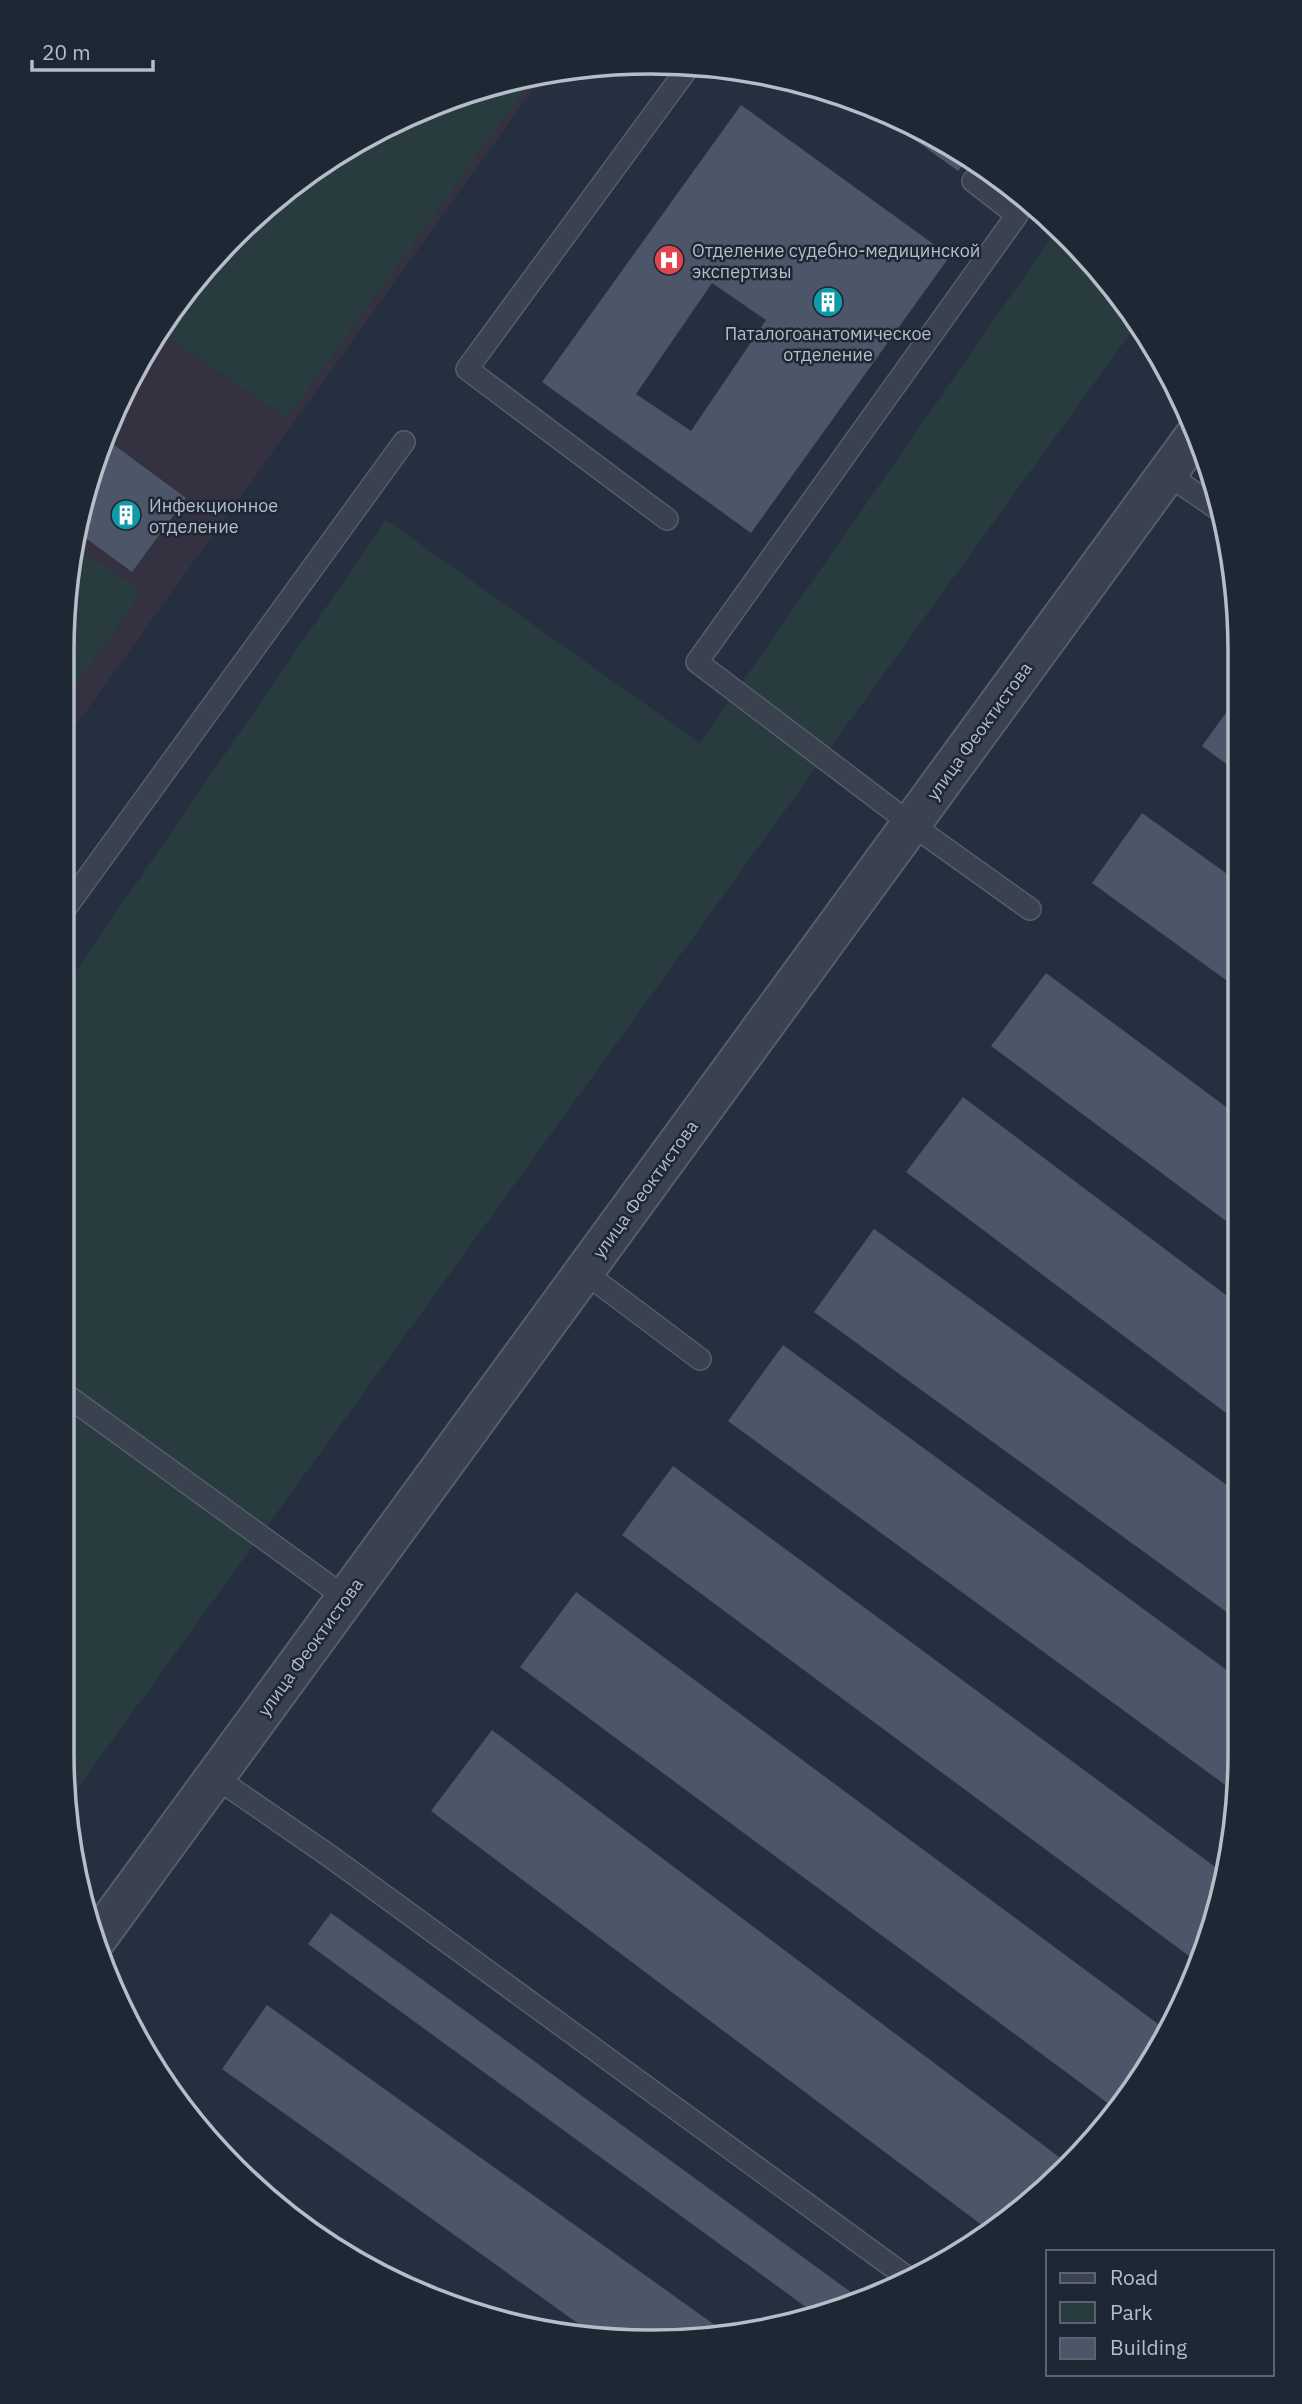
<svg xmlns="http://www.w3.org/2000/svg" width="1302" height="2404" viewBox="0 0 1302 2404" font-family="'IBM Plex Sans',sans-serif">
<style>
.medical{fill:#343140}
.green{fill:#283c40}
.building{fill:#4c5668;fill-rule:evenodd}
.lines{fill:none;stroke-linecap:round;stroke-linejoin:round}
.service-casing{stroke:#545d69;stroke-width:24}
.tertiary-casing{stroke:#545d69;stroke-width:42}
.service{stroke:#3a424f;stroke-width:21}
.tertiary{stroke:#3a424f;stroke-width:38}
.labels{text-anchor:middle;dominant-baseline:central;stroke-width:5;stroke-linejoin:round;paint-order:stroke}
.poi-label{font-size:18px;fill:#b6bdc9;stroke:#1e2734;text-anchor:start}
.street-label{font-size:18px;fill:#b6bdc9;stroke:#1e2734}
.rim{fill:none;stroke:#b6bdc9;stroke-width:3.5}
</style>
<rect width="100%" height="100%" fill="#262f3f"/>
<!-- medical -->
<path class="medical" d="M 544,74 L 351,343 L 62,745 L 62,613 L 81,498 L 140,356 L 207,262 L 292,183 L 390,122 L 498,81 Z"/>
<!-- green -->
<g class="green">
<path d="M 535,75 L 287,418 L 159,331 C 175,308 190,282 208,262 C 293,169 410,96 535,75 Z"/>
<path d="M 1058,228 L 1139,321 L 69,1800 L 61,1753 L 62,991 L 386,520 L 700,743 Z"/>
<path d="M 74,546 L 142,591 L 62,703 L 62,613 Z"/>
</g>
<!-- building -->
<g class="building">
<path d="M 741,105 L 950,256 L 751,533 L 542,382 ZM 712,283 L 766,320 L 691,431 L 636,394 Z"/>
<path d="M 886,113 L 946,140 L 969,157 L 958,171 L 883,117 Z"/>
<path d="M 106,439 L 186,498 L 132,572 L 76,531 L 81,498 Z"/>
<path d="M 1236,699 L 1236,771 L 1202,746 Z"/>
<path d="M 1142,813 L 1237,881 L 1237,988 L 1092,883 Z"/>
<path d="M 1046,973 L 1237,1115 L 1238,1230 L 991,1046 Z"/>
<path d="M 963,1097 L 1238,1304 L 1238,1422 L 906,1172 Z"/>
<path d="M 874,1229 L 1239,1494 L 1239,1621 L 814,1312 Z"/>
<path d="M 783,1345 L 1239,1679 L 1239,1795 L 728,1421 Z"/>
<path d="M 673,1466 L 1226,1875 L 1221,1906 L 1197,1962 L 622,1535 Z"/>
<path d="M 576,1592 L 1169,2032 L 1162,2048 L 1113,2107 L 520,1667 Z"/>
<path d="M 492,1730 L 1067,2163 L 1040,2196 L 987,2229 L 431,1811 Z"/>
<path d="M 331,1913 L 863,2301 L 814,2313 L 308,1944 Z"/>
<path d="M 267,2005 L 726,2333 L 690,2341 L 590,2332 L 222,2069 Z"/>
</g>
<g class="lines">
<!-- service casing -->
<g class="service-casing">
<g id="service">
<path d="M 973,181 L 1017,215 L 697,662 L 911,824 L 1030,909"/>
<path d="M 1167,474 L 1221,511"/>
<path d="M 667,519 L 467,369 L 690,65"/>
<path d="M 62,913 L 404,442"/>
<path d="M 584,1272 L 700,1359"/>
<path d="M 62,1392 L 346,1598"/>
<path d="M 215,1777 L 331,1857 L 908,2278"/>
</g>
</g>
<!-- tertiary casing -->
<g class="tertiary-casing">
<path id="tertiary" d="M 93,1944 L 1196,434"/>
</g>
<!-- service -->
<use href="#service" class="service"/>
<!-- tertiary -->
<use href="#tertiary" class="tertiary"/>
</g>
<!-- icons -->
<defs>
<g id="hospital-disc" transform="scale(1.575)"><circle r="9.5" fill="#e0444e" stroke="#1e2734"/><path d="M-5-5h3v3.5h4V-5h3V5h-3V1.5h-4V5h-3Z" fill="#fff"/></g>
<g id="building-disc" transform="scale(1.575)"><circle r="9.5" fill="#0f9aa8" stroke="#1e2734"/><path d="M-4-6H4V6H1V3H-1V6H-4ZM-2.5-4.3h1.7v1.8h-1.7ZM.8-4.3h1.7v1.8H.8ZM-2.5-1h1.7V.8h-1.7ZM.8-1h1.7V.8H.8Z" fill="#fff"/></g>
</defs>
<g fill-rule="evenodd">
<use href="#hospital-disc" x="669" y="260"/>
<use href="#building-disc" x="828" y="302"/>
<use href="#building-disc" x="126" y="515"/>
</g>
<g class="labels">
<!-- poi labels -->
<g class="poi-label">
<text x="692" y="250">Отделение судебно-медицинской<tspan x="692" dy="21">экспертизы</tspan></text>
<text x="828" y="333" text-anchor="middle">Паталогоанатомическое<tspan x="828" dy="21">отделение</tspan></text>
<text x="149" y="505">Инфекционное<tspan x="149" dy="21">отделение</tspan></text>
</g>
<!-- street labels -->
<g class="street-label">
<text transform="translate(979 731) rotate(-54)">улица Феоктистова</text>
<text transform="translate(645 1189) rotate(-54)">улица Феоктистова</text>
<text transform="translate(310 1647) rotate(-54)">улица Феоктистова</text>
</g>
</g>
<!-- crop -->
<path d="M0 0H1302V2404H0ZM651 74H651A577 577 0 0 1 1228 651V1753A577 577 0 0 1 651 2330H651A577 577 0 0 1 74 1753V651A577 577 0 0 1 651 74Z" fill="#1e2734" fill-rule="evenodd"/>
<path class="rim" d="M651 74H651A577 577 0 0 1 1228 651V1753A577 577 0 0 1 651 2330H651A577 577 0 0 1 74 1753V651A577 577 0 0 1 651 74Z"/>
<!-- legend -->
<rect x="1046" y="2250" width="228" height="126" fill="#1e2734" stroke="#5b6370" stroke-width="2"/>
<rect x="1060" y="2273" width="35" height="10" fill="#3a424f" stroke="#5b6370" stroke-width="2"/>
<text x="1110" y="2285" font-size="21" fill="#b6bdc9">Road</text>
<rect x="1060" y="2302" width="35" height="21" fill="#283c40" stroke="#5b6370" stroke-width="2"/>
<text x="1110" y="2320" font-size="21" fill="#b6bdc9">Park</text>
<rect x="1060" y="2338" width="35" height="21" fill="#4c5668" stroke="#5b6370" stroke-width="2"/>
<text x="1110" y="2355" font-size="21" fill="#b6bdc9">Building</text>
<!-- scale -->
<path d="M32 60v10h121v-10" fill="none" stroke="#b6bdc9" stroke-width="3.5"/>
<text x="42" y="60" font-size="21" fill="#b6bdc9" stroke="#1e2734" stroke-width="5" paint-order="stroke">20 m</text>
</svg>
